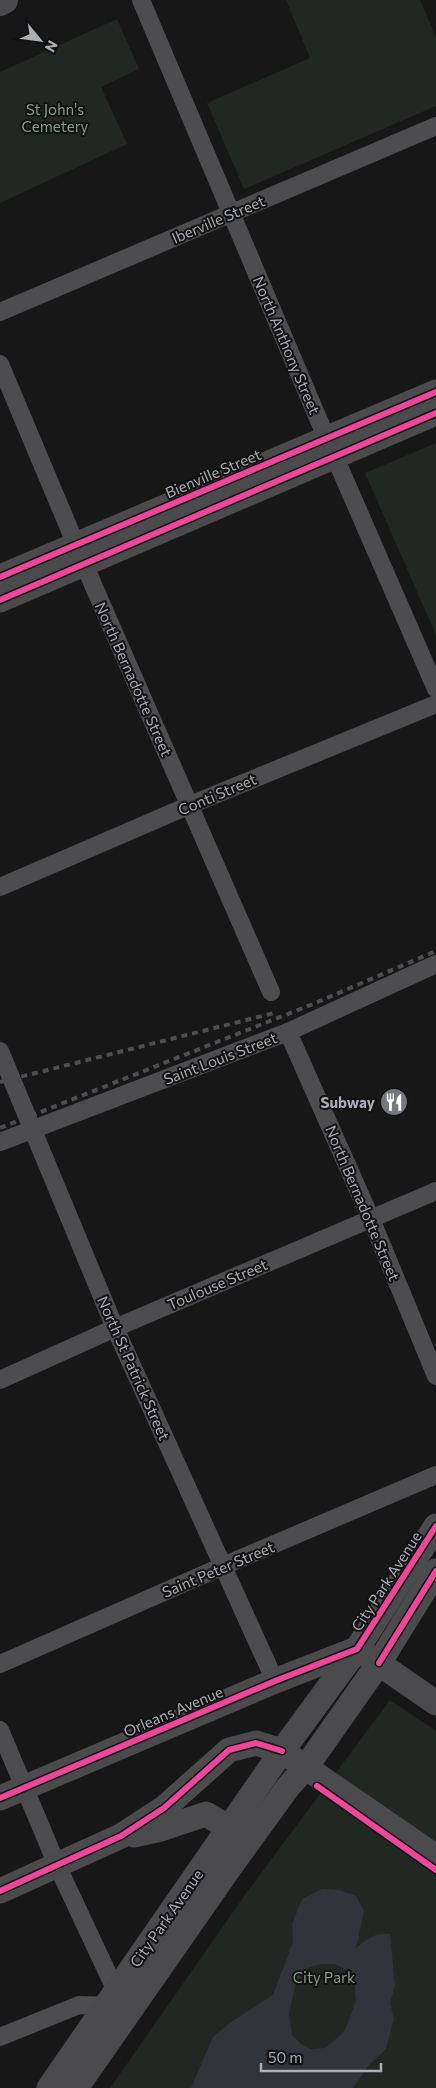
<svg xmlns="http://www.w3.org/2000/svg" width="436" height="2088" viewBox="0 0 436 2088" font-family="Commissioner,sans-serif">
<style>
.green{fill:#212723}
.water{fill:#30353c;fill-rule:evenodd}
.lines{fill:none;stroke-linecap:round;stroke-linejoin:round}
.street{stroke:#4d4d50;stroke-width:18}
.secondary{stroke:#4b4b4e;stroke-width:25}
.primary{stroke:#4a4a4c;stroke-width:28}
.rail{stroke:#4e4e51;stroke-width:4;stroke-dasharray:6 5;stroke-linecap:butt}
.cycleway-casing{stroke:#121213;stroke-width:9}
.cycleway{stroke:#ed469a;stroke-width:6}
.labels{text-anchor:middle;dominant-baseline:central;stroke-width:4;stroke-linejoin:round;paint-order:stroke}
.park-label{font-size:15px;fill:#849f89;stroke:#121213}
.street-label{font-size:15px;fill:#abadb7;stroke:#121213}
.poi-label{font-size:15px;font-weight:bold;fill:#abadb7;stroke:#121213;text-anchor:end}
</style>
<rect width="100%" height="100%" fill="#171718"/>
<!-- green -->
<g class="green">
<path d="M 286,0 L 420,0 L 436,37 L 436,106 L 244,189 L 207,103 L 310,58 Z"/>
<path d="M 117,19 L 139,69 L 101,87 L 127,144 L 0,203 L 0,72 Z"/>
<path d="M 436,443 L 436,635 L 365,473 Z"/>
<path d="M 390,1700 L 436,1731 L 436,2088 L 110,2088 L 247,1892 Z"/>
</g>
<!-- water -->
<path class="water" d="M 322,1889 L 339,1890 L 356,1896 L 364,1911 L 356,1948 C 367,1939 375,1932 390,1934 L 395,1986 L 390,2003 L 394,2019 L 386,2049 L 369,2065 L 353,2088 L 191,2088 L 213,2037 L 231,2022 L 273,1995 L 293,1942 L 292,1924 L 302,1899 ZM 320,1964 L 335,1964 L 348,1971 L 354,1978 L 356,2001 L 344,2032 L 325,2048 L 311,2049 L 301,2044 L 292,2035 L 289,2014 L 296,1983 L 308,1968 Z"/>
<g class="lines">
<!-- street -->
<g class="street">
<path d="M 141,0 L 317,416 L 436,689"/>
<path d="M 0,312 L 436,126"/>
<path d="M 0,364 L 84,564 L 271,992"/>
<path d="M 0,887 L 190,805 L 436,704"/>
<path d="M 288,1032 L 371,1219 L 436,1376"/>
<path d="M 0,1051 L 115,1328 L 275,1681"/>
<path d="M 0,1142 L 288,1032 L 436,964"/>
<path d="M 0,1380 L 115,1328 L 436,1191"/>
<path d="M 0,1664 L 223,1566 L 436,1475"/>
<path d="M 0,1730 L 57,1865 L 116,1991 L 121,1997"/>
<path d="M 0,2037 L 79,2005 L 113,2006"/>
</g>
<!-- secondary -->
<g class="secondary">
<path d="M 0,577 L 436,392"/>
<path d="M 0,600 L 436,413"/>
<path d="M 365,1654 L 436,1703"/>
<path d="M 0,1798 L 275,1681 L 357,1649"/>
<path d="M 134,1835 L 161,1829 L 206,1814 L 229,1828"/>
<path d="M 0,1891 L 121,1836 L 164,1808 L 229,1750 L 256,1743 L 282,1751 L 436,1857"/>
<path d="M 49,2088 L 282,1751 L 357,1649 L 436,1526"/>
<path d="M 76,2088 L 230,1867 L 288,1787 L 306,1767 L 379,1663 L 436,1571"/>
</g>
<!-- primary -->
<path class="primary" d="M 0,2 L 4,0"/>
<!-- rail -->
<g class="rail">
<path d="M 0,1082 L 274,1013"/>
<path d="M 0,1128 L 313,1004 L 436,951"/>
</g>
<!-- cycleway casing -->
<g class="cycleway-casing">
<g id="cycleway">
<path d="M 0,577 L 436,392"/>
<path d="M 0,600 L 436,413"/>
<path d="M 379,1663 L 436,1571"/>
<path d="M 317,1786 L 436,1870"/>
<path d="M 0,1798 L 275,1681 L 357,1649 L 436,1526"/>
<path d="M 0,1891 L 121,1836 L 164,1808 L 229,1750 L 256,1743 L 282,1751"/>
</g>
</g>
<!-- cycleway -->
<use href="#cycleway" class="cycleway"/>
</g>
<!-- icons -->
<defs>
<g id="restaurant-disc" transform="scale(1.4375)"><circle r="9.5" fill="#77787f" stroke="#121213"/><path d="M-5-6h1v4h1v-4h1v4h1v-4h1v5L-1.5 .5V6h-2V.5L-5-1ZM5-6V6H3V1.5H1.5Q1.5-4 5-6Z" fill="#fff"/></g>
</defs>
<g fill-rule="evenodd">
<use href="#restaurant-disc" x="394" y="1102"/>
</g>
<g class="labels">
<!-- park labels -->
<g class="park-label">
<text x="55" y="109">St John's<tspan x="55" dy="17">Cemetery</tspan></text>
<text x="324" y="1977">City Park</text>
</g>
<!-- street labels -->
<g class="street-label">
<text transform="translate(218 219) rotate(-23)">Iberville Street</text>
<text transform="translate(287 345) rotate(67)">North Anthony Street</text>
<text transform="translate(213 473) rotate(-23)">Bienville Street</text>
<text transform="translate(134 679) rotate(66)">North Bernadotte Street</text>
<text transform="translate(217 794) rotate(-23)">Conti Street</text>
<text transform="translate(220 1058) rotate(-21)">Saint Louis Street</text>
<text transform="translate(363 1203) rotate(67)">North Bernadotte Street</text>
<text transform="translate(217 1284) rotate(-23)">Toulouse Street</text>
<text transform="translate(134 1368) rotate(66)">North St Patrick Street</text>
<text transform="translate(218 1569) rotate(-23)">Saint Peter Street</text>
<text transform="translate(386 1581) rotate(-57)">City Park Avenue</text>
<text transform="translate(173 1711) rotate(-23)">Orleans Avenue</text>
<text transform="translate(166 1918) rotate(-55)">City Park Avenue</text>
</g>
<!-- poi labels -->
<g class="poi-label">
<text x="375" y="1102">Subway</text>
</g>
</g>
<!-- north arrow -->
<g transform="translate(40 40) rotate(119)" stroke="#121213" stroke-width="4" paint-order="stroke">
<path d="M0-4L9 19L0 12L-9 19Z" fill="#abadb7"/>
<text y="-8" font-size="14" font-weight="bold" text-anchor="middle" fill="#abadb7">N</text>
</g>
<!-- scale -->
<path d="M261 2063v8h120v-8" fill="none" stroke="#abadb7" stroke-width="2.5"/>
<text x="268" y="2063" font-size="15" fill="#abadb7" stroke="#121213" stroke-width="4" paint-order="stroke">50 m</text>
</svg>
